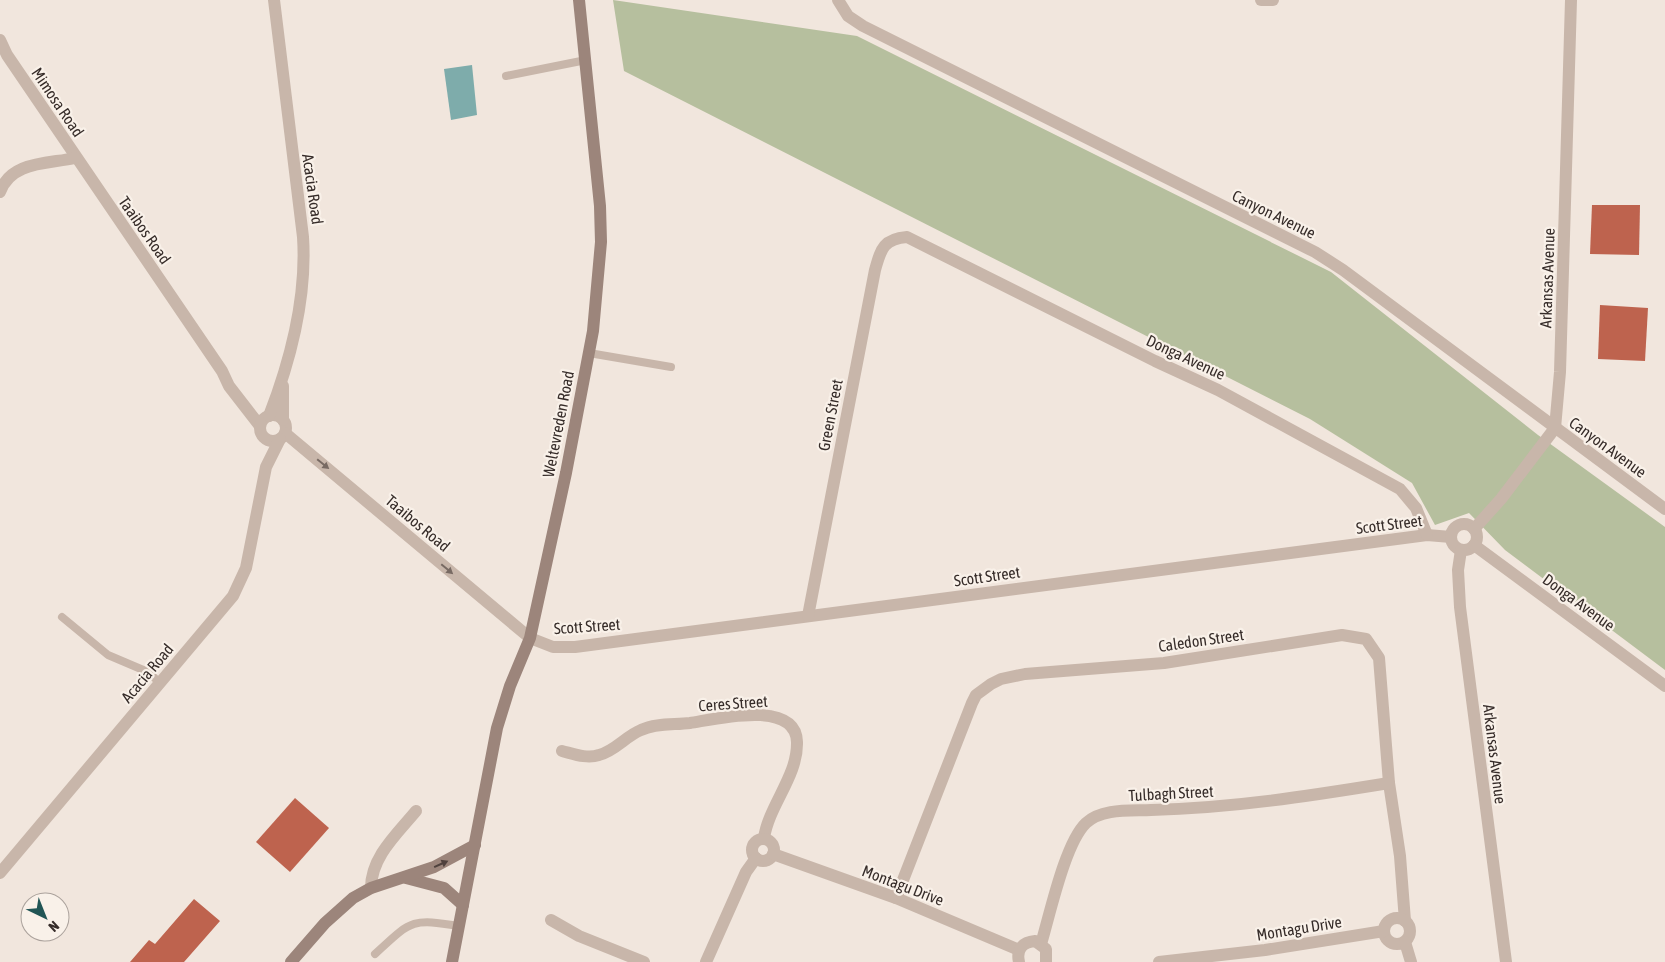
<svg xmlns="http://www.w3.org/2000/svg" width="1665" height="962" viewBox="0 0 1665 962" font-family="'Asap Condensed',sans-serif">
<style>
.green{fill:#b6bf9e}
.water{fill:#7eacab}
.building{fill:#be634e}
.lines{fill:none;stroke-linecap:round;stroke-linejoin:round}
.lane{stroke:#c8b6aa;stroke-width:8}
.street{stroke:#c8b6aa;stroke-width:12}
.secondary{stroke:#9c857b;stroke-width:12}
.oneway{fill:#786a63}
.oneway2{fill:#50423e}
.labels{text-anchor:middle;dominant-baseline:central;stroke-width:4.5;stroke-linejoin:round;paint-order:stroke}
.street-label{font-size:16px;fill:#362c29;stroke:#f9f1e9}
</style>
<rect width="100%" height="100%" fill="#f1e6dd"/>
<!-- green -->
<path class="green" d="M 613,0 L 857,36 L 1331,272 L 1538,435 L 1665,527 L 1665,670 L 1505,550 L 1469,513 L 1435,525 L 1412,483 L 1310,419 L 624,71 Z"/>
<!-- water -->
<path class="water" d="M 472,65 L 477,115 L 451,120 L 444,69 Z"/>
<!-- building -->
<g class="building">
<path d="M 1592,205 L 1640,205 L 1639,255 L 1590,254 Z"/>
<path d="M 1600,305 L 1648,308 L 1645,361 L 1598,359 Z"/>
<path d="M 295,798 L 329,828 L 290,872 L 256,842 Z"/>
<path d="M 194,899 L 220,921 L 184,962 L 130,962 L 149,940 L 155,944 Z"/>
</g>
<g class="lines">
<!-- lane -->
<g class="lane">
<path d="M 506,76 L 586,60"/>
<path d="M 589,353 L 671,367"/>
<path d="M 62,617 L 108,655 L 148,672 L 160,683"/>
<path d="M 375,954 C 411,921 410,918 459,926"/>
</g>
<!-- street -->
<g class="street">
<path d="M 838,0 L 848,16 L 863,26 L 1315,252 L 1343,270 L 1665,509"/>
<path d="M 1261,0 L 1273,0"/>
<path d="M 0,40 L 7,55 L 222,371 L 229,386 L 260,426"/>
<path d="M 0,192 C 11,161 48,164 75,158"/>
<circle cx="273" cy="428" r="13"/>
<path d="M 269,416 C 291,359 307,297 303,237 L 274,0"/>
<path d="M 283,420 L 283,386"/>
<path d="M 285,433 L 530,638 L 553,647 L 575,647 L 1427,535 L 1451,537"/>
<circle cx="1464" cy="537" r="13"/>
<path d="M 1474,529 L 1501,499 L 1555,428 L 1560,372 L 1571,0"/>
<path d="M 1474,545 L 1665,686"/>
<path d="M 1461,550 L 1458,570 L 1460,607 L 1506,962"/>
<path d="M 808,616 L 875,270 C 881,249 883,239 907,237 L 1155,361 L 1218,390 L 1400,489 L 1416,508 L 1427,535"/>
<path d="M 562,751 C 574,754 587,759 599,755 C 615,751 626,736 641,730 C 656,723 674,725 690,723 C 716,719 796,699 797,742 C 798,776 769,805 764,838"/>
<circle cx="763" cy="850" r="11"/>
<path d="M 773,854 L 896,898 L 1019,950"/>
<path d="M 0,873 L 233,596 L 246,568 L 266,467 L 280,439"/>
<path d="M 371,888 C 371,857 397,834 416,811"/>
<path d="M 896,898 L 972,703 L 976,695 L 991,684 L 1001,679 L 1025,674 L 1164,663 L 1342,635 L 1366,639 L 1379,658 L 1389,783 L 1400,856 L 1405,921"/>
<circle cx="1397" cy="931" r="13"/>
<path d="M 551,920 L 579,936 L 644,962"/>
<path d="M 1405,942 L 1411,962"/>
<path d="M 1041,944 C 1050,914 1065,843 1086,823 C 1102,808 1131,811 1151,810 C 1233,808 1309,796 1389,783"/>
<path d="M 706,962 L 746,872 L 756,858"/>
<path d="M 1019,962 C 1016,949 1023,942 1035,941 L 1046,949 L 1046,962"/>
<path d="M 1159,962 L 1265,950 L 1384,931"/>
</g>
<!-- secondary -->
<g class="secondary">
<path d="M 406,878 L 444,888 L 463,905"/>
<path d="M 291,962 L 325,923 L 353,898 L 371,888 L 434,867 L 475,845"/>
<path d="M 452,962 L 497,728 L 510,686 L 530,638 L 566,473 L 593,331 L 601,242 L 600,206 L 579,0"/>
</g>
</g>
<!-- one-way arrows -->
<defs><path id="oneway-solid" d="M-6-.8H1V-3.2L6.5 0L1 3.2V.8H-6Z" transform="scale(1.25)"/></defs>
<g class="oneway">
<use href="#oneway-solid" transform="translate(323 464) rotate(39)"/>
<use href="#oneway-solid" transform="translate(447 569) rotate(40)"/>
</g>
<use class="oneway2" href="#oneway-solid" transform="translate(441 864) rotate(-24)"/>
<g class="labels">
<!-- street labels -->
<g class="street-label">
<text transform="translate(58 102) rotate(56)">Mimosa Road</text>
<text transform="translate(313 189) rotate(82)">Acacia Road</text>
<text transform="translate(1274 214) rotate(26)">Canyon Avenue</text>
<text transform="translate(145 230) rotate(55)">Taaibos Road</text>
<text transform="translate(1547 278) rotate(-88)">Arkansas Avenue</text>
<text transform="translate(1186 357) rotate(25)">Donga Avenue</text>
<text transform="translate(830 415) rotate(-79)">Green Street</text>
<text transform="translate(558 424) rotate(-79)">Weltevreden Road</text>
<text transform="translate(1608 447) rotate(36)">Canyon Avenue</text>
<text transform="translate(418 523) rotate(40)">Taaibos Road</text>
<text transform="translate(1389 524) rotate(-7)">Scott Street</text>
<text transform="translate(987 576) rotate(-8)">Scott Street</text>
<text transform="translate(1579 602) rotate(36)">Donga Avenue</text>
<text transform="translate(587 626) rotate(-4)">Scott Street</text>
<text transform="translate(1201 640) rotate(-8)">Caledon Street</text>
<text transform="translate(147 673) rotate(-50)">Acacia Road</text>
<text transform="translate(733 703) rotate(-4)">Ceres Street</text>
<text transform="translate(1495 754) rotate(83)">Arkansas Avenue</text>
<text transform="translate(1171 793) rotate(-3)">Tulbagh Street</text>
<text transform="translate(903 885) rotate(21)">Montagu Drive</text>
<text transform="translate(1299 928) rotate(-9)">Montagu Drive</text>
</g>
</g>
<!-- north arrow -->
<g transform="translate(45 917) rotate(137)"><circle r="24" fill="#f9f1e9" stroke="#aba29c"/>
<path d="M0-4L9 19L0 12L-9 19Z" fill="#215555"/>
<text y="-8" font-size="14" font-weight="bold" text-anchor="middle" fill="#362c29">N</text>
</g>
</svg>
